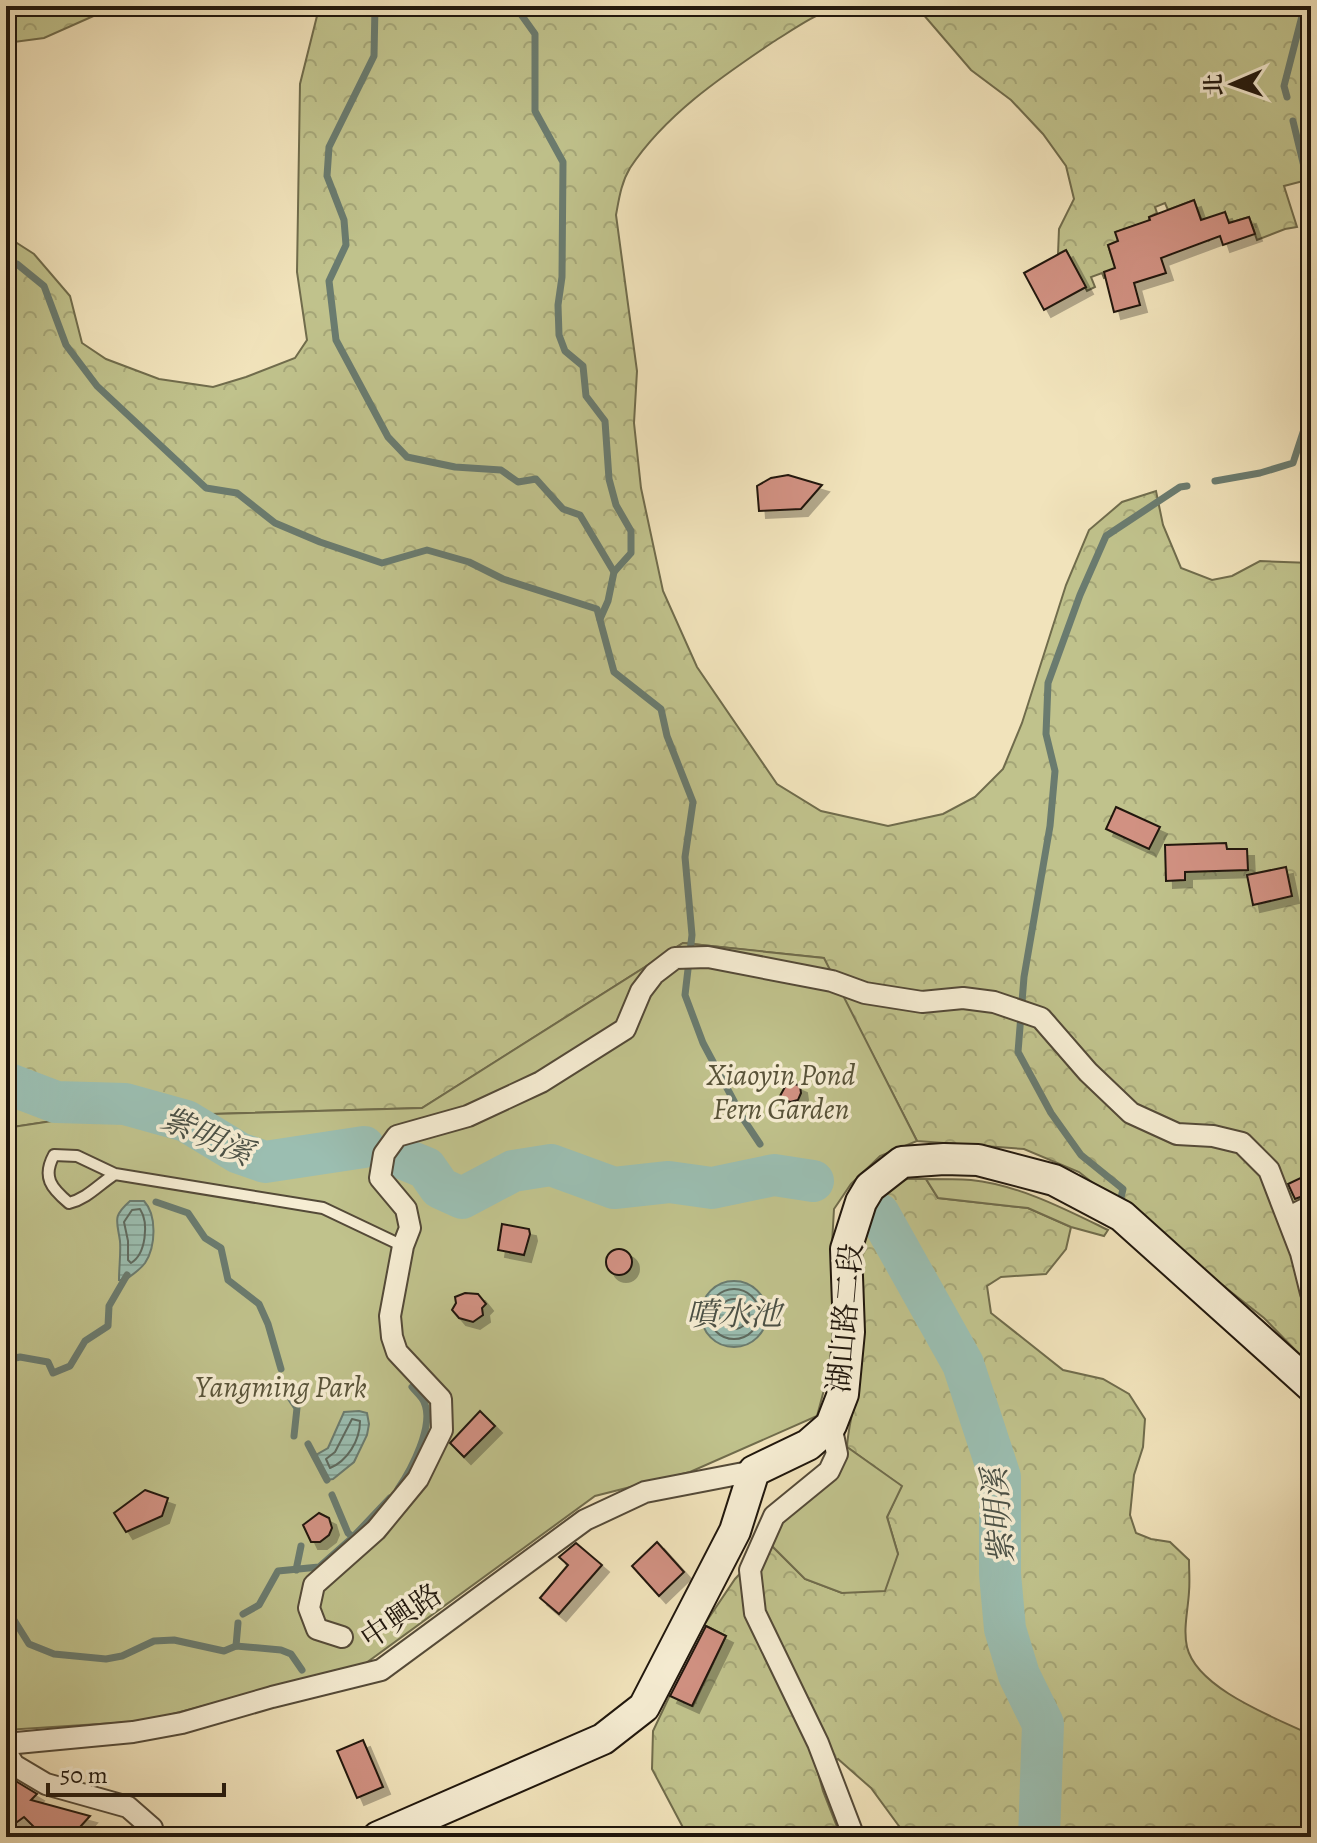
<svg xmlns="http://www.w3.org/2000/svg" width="1317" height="1843" viewBox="0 0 1317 1843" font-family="Alegreya,'Noto Serif TC',serif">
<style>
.forest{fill:url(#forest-crowns);stroke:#706c4c;stroke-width:2}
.green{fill:#c0c28c;stroke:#706c4c;stroke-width:2}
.water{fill:url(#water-rules);stroke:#6a7b6f;stroke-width:2}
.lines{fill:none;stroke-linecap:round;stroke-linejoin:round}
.shore{stroke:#5e6a5f;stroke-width:2}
.stream{stroke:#6a7b6f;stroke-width:7}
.river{stroke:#9bbeb1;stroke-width:42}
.building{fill:#d19182;stroke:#20170d;stroke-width:2;filter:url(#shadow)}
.lane-casing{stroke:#544a38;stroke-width:14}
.street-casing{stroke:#544a38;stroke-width:24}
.secondary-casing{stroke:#20170d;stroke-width:34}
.lane{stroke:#f6edd3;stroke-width:10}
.street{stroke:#f6edd3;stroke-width:20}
.secondary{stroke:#f6edd3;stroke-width:30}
.labels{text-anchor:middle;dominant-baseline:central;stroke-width:7;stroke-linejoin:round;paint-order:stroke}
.park-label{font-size:30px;font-style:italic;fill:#585339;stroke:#f6edd3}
.street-label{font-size:30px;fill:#20170d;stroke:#f6edd3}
.water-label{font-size:32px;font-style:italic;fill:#4b5146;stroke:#f6edd3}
</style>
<defs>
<pattern id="forest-crowns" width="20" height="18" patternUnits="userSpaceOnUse" patternTransform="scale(2)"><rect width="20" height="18" fill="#c0c28c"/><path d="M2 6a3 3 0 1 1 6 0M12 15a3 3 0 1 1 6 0" fill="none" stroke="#a5a678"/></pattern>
<pattern id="water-rules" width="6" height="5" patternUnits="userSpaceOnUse" patternTransform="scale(2)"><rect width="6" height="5" fill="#9bbeb1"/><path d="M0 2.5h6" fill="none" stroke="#85a397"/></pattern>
<filter id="shadow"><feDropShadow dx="7" dy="7" stdDeviation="0" flood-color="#0004"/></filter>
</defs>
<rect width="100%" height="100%" fill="#f1e3bb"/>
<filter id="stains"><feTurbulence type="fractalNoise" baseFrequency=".0025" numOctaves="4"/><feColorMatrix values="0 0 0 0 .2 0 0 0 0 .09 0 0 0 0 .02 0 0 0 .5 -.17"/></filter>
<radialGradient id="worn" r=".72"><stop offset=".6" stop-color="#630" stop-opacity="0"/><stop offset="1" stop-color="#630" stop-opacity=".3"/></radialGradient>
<!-- forest -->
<g class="forest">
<path d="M 6,6 L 116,6 L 44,38 L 14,42 L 6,40 Z"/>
<path d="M 322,6 L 838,6 C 814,15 794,29 773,42 C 721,77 665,115 630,168 C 621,183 619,199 616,215 L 637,371 L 634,423 L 641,488 L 663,591 L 697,667 L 777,784 L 821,811 L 888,826 L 943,814 L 975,797 L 1003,769 L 1022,723 L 1066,585 L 1089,530 L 1122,502 L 1156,491 L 1163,525 L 1181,568 L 1212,580 L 1232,576 L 1260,561 L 1311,563 L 1311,1366 L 1264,1318 L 1079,1172 L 1024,1149 L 917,1141 L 823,958 L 683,943 L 422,1108 L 72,1118 L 6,1128 L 6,236 L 34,254 L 70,296 L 82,343 L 106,359 L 159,379 L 213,387 L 246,377 L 295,358 L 307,340 L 297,272 L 300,84 L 318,12 Z"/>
<path d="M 916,6 L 1311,6 L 1311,179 L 1284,186 L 1297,227 L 1285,229 L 1257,240 L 1249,217 L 1229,223 L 1225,212 L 1209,240 L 1194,200 L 1168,210 L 1165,203 L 1155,207 L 1157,213 L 1149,217 L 1149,221 L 1116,232 L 1118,241 L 1108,245 L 1117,273 L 1104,278 L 1102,273 L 1091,277 L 1095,287 L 1087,291 L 1066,250 L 1058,254 L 1059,229 L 1074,199 L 1066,166 L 1043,134 L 1011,100 L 971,70 Z"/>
<path d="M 907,1179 L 926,1179 L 938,1198 L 1028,1208 L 1071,1227 L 1066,1249 L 1046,1274 L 1001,1277 L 987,1286 L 991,1313 L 1063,1370 L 1103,1379 L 1129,1394 L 1145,1419 L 1143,1447 L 1134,1475 L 1130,1515 L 1136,1533 L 1151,1539 L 1170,1542 L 1189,1560 C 1189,1571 1190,1581 1189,1592 C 1188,1610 1183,1629 1187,1647 C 1197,1689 1276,1718 1311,1735 L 1311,1837 L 907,1837 L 871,1788 L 838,1759 L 817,1769 L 823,1791 L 841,1837 L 688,1837 L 652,1769 L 653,1731 L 670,1695 L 693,1706 L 726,1636 L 704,1625 L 735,1579 L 769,1543 L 805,1579 L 842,1593 L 898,1554 L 887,1517 L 901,1486 L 847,1447 C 848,1426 855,1407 856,1386 C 861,1335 839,1194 907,1179 Z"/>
</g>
<!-- green -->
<g class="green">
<path d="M 683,943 L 824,958 L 917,1141 L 880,1156 L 851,1184 L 834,1209 L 832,1244 L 835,1349 L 817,1416 L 690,1472 L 595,1496 L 366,1663 L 146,1721 L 6,1730 L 6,1128 L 72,1118 L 422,1108 Z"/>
<path d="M 926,1179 C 941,1179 956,1179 971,1180 C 1019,1185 1065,1209 1108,1230 L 1104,1236 L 1071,1227 L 1028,1208 L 938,1198 Z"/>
<path d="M 847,1447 L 902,1486 L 887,1517 L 898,1554 L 885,1591 L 842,1593 L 805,1579 L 769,1543 L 780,1520 L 819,1487 Z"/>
</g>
<!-- water -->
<g class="water">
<path d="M 130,1201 L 144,1201 C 157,1215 156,1246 145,1263 C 140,1270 132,1275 125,1280 L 119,1280 C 119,1267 121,1253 120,1241 C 117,1220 112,1217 130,1201 Z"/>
<circle cx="734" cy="1314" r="33"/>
<path d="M 359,1411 L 367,1413 L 369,1424 L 367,1435 L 354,1462 L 333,1479 L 327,1480 L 316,1455 L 328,1448 L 344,1412 Z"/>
</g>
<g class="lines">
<!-- shore -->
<g class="shore">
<path d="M 140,1209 C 149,1223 146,1254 131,1263 L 128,1260 L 128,1241 L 124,1222 L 132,1210 Z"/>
<circle cx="734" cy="1314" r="25"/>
<circle cx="734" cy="1314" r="15"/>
<path d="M 352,1419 L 360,1421 C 360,1441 347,1461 330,1468 L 326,1459 L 335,1452 Z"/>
</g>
<!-- stream -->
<g class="stream">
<path d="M 375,6 L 374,56 L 329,147 L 327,176 L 344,220 L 346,245 L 329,281 L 336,340 L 388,437 L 407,457 L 455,467 L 501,470 L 518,482 L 536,479 L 563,509 L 580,515 L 614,572"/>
<path d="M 515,6 L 535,34 L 535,111 L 563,162 L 562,277 L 558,305 L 559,335 L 565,351 L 583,366 L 586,396 L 605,421 L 609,479 L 616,505 L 631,531 L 631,553 L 614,572 L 608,601 L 600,619"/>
<path d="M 1287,97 L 1284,86 L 1302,16"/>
<path d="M 1293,121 L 1306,175"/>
<path d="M 1307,193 L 1311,235"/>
<path d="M 6,260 L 17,264 L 44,286 L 66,345 L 97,386 L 206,488 L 237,493 L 275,523 L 320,542 L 382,563 L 427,550 L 469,562 L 503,579 L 597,609 L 614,672 L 661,709 L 667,736 L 693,802 L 685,857 L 692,935 L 685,995 L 703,1043 L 744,1120 L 760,1144"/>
<path d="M 1215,481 L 1260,473 L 1293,463 L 1311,408"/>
<path d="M 771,1170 L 774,1175"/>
<path d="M 156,1202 L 188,1213 L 205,1238 L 221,1248 L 228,1280 L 259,1304 L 268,1324 L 281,1369"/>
<path d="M 1120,1202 L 1123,1189 L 1081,1155 L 1051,1113 L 1018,1052 L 1024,977 L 1050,826 L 1055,771 L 1046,734 L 1048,683 L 1080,595 L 1106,536 L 1180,487 L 1187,486"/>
<path d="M 6,1360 L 20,1357 L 48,1362 L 53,1373 L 70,1366 L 85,1341 L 108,1326 L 109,1306 L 127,1275"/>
<path d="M 283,1387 L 297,1408 L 294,1436"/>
<path d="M 308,1444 L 327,1480"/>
<path d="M 398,1489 C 411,1470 435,1425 424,1402 C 422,1397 415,1391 412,1387"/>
<path d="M 353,1537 L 390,1498"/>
<path d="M 296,1570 L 301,1546"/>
<path d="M 6,1612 L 14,1620 L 29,1644 L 54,1654 L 106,1659 L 122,1656 L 154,1641 L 174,1640 L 224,1651 L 236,1646 L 281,1650 L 291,1654 L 302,1670"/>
<path d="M 243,1614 L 259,1605 L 278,1571 L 319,1567 L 353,1537 L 348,1533 L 332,1495"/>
<path d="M 236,1646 L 238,1623"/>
</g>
<!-- river -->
<g class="river">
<path d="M 6,1083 L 56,1102 L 125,1104 L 186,1121 L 239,1153 L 265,1162 L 364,1147"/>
<path d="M 404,1159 L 426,1168 L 440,1188 L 462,1198 L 513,1171 L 551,1165 L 614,1188 L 669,1182 L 712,1188 L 774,1175 L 813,1181"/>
<path d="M 879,1214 L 963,1364 L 1000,1477 L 1000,1574 L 1005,1629 L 1019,1675 L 1043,1724 L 1039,1837"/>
</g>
</g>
<!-- building -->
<g class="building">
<path d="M 1194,200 L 1201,220 L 1225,212 L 1229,223 L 1249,217 L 1255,234 L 1223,245 L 1220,236 L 1161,258 L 1166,273 L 1134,283 L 1140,305 L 1114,312 L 1104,272 L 1115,268 L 1108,245 L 1118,241 L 1115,232 L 1150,220 L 1149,217 Z"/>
<path d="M 1066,250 L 1086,287 L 1044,310 L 1024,273 Z"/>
<path d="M 788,475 L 822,485 L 801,509 L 759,511 L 757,486 L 771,478 Z"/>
<path d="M 1116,807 L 1160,827 L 1149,849 L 1106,829 Z"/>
<path d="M 1226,843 L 1227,849 L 1247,849 L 1248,870 L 1185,872 L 1185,880 L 1166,881 L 1165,845 Z"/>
<path d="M 1286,867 L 1292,896 L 1253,905 L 1247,875 Z"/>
<path d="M 793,1083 L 800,1086 L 801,1093 L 798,1100 L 790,1102 L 780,1096 L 786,1085 Z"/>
<path d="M 1311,1173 L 1311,1193 L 1295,1199 L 1288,1184 Z"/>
<path d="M 502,1224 L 529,1229 L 530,1234 L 524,1255 L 498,1250 Z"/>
<circle cx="619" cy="1262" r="13"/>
<path d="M 465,1293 L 478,1294 L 486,1304 L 482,1308 L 483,1315 L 473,1322 L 459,1318 L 452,1310 L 456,1303 L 455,1297 Z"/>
<path d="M 480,1411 L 495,1426 L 464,1457 L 450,1443 Z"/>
<path d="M 145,1490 L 168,1498 L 162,1516 L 126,1532 L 114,1513 Z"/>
<path d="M 319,1513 L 329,1518 L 332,1528 L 329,1535 L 320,1542 L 311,1542 L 303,1525 Z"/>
<path d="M 657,1542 L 684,1572 L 659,1596 L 632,1566 Z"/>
<path d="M 576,1543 L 602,1565 L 559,1614 L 540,1598 L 568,1565 L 559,1557 Z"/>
<path d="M 706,1626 L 726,1636 L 692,1706 L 670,1696 Z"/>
<path d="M 363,1740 L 383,1787 L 357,1798 L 337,1751 Z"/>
<path d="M 9,1777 L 37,1794 L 31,1800 L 90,1816 L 71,1837 L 44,1837 L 24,1817 L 6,1830 L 6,1779 Z"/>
</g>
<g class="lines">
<!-- lane casing -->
<g class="lane-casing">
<path id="lane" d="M 115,1174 C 98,1185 88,1198 69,1203 C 51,1188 42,1177 54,1155 L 77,1156 L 115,1174 L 323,1208 L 403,1246"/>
</g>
<!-- street casing -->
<g class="street-casing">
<g id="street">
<path d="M 1289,1217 L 1311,1206"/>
<path d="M 831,1425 L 837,1454 L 829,1471 L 774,1516 L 750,1570 L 755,1613 L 818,1743 L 854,1837"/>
<path d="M 342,1637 L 317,1629 L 309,1608 L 314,1585 L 376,1530 L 418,1479 L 442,1430 L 441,1399 L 397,1352 L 392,1337 L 390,1316 L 403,1246 L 410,1228 L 406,1209 L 380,1178 L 384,1154 L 397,1136 L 468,1116 L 541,1082 L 625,1029 L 641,991 L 654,974 L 675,958 L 708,957 L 832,981 L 865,993 L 922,1002 L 963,998 L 994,1002 L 1041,1018 L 1088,1072 L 1131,1113 L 1177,1134 L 1213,1136 L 1242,1143 L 1269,1170 L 1301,1253 L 1311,1293"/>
<path d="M 6,1744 L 133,1732 L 182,1723 L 272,1697 L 381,1670 L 585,1520 L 645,1492 L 754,1471"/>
<path d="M 6,1752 L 14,1765 L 46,1784 L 128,1807 L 152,1828 L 152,1837"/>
</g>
</g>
<!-- secondary casing -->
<g class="secondary-casing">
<path id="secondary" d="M 378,1837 L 603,1739 L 644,1707 L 735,1531 L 754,1471 L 808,1445 L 831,1425 L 843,1394 L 849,1332 L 846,1249 L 861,1202 L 870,1187 L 902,1162 L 944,1159 L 978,1160 L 1054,1180 L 1122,1216 L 1311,1386"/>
</g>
<!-- lane -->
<use href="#lane" class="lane"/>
<!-- street -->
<use href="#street" class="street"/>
<!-- secondary -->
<use href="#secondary" class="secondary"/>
</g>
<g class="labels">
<!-- park labels -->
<g class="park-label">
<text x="781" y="1075">Xiaoyin Pond<tspan x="781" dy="34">Fern Garden</tspan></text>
<text x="281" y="1387">Yangming Park</text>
</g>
<!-- street labels -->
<g class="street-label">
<text transform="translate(845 1318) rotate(-85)">湖山路二段</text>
<text transform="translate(401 1616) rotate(-34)">中興路</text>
</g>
<!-- water labels -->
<g class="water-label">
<text transform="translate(207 1136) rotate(24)">紫明溪</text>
<text x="734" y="1314">噴水池</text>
<text transform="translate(998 1516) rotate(-95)">紫明溪</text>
</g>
</g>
<!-- margin -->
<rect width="1317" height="1843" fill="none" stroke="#f1e3bb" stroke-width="32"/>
<rect x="8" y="8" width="1301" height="1827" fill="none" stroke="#20170d" stroke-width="4"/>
<rect x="16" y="16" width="1285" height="1811" fill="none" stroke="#20170d" stroke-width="2"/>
<!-- north arrow -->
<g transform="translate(1233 84) rotate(268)" stroke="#f6edd3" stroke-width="6" paint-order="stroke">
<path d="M0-6L14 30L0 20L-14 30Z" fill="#20170d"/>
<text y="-12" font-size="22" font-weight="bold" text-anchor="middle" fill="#20170d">北</text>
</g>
<!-- scale -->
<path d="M48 1783v12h176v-12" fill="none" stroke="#20170d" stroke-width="4"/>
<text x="60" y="1783" font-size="24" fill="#20170d" stroke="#f6edd3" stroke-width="6" paint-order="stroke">50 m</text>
<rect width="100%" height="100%" filter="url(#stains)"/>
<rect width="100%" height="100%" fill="url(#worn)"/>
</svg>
